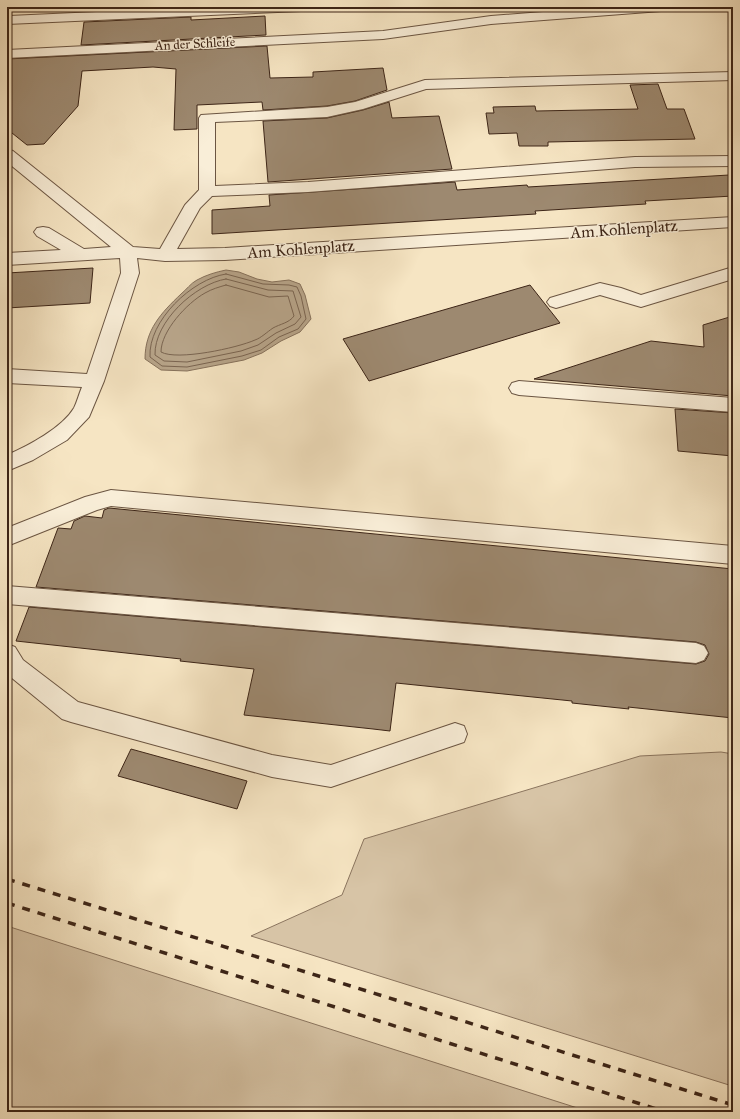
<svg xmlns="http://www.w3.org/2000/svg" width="740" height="1119" viewBox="0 0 740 1119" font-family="'IM FELL Great Primer',serif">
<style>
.green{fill:#d7c4a6;stroke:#8a745e}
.water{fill:#b7a489;stroke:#86715b}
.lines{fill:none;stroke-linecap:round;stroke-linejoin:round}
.shore{stroke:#7a6450;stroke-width:1}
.building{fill:#9d8970;stroke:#3d2517}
.minor-casing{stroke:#6b5542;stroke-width:2}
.minor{fill:#f9eed8;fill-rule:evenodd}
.rail{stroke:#3d2517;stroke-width:3.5;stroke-dasharray:8 8;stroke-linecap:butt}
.labels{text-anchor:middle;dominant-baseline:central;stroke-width:3;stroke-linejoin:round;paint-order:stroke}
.far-street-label{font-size:13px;fill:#3d2517;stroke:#f9eed8}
.street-label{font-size:16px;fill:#3d2517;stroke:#f9eed8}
</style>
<rect width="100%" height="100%" fill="#f6e5c3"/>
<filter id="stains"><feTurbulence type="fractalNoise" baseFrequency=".005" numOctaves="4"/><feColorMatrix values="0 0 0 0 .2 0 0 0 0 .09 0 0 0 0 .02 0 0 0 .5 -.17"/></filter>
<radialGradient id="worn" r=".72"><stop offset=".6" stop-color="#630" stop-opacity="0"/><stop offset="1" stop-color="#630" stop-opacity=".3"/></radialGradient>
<!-- green -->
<g class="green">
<path d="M 721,752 L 733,754 L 733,1083 L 729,1085 L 251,936 L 342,895 L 364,839 L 640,756 Z"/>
<path d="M 7,926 L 590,1112 L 7,1112 Z"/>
</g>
<!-- water -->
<path class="water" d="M 226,270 L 239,272 L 257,279 L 272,282 L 289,280 L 300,284 L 305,295 L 311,319 L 300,332 L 281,341 L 262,353 L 244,360 L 187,371 L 161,370 L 145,359 C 145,330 161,313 181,294 C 186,290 191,283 197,280 C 206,275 216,272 226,270 Z"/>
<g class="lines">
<!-- shore -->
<g class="shore">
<path d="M 226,274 L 263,284 L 289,285 L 297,287 L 301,296 L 306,319 L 298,329 L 279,337 L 261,350 L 242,356 L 187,367 L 162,366 L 150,357 C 148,321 192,279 226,274 Z"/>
<path d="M 226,279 L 268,290 L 293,291 L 301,317 L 295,324 L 276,333 L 258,345 L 241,351 L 187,362 L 164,361 L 155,355 C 154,322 195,284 226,279 Z"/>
<path d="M 226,285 L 269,297 L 288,296 L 294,316 C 289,323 280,324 273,328 C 267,332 261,338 255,340 C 237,348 177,361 161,352 C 161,331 187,303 205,293 C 212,289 219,287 226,285 Z"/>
</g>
</g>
<!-- building -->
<g class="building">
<path d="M 86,7 L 173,7 L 85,11 Z"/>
<path d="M 265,16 L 266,35 L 81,45 L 84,22 L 191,17 L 191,20 Z"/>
<path d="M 267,46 L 270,78 L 313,77 L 313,72 L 383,68 L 387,90 L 355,101 L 327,106 L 263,110 L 262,102 L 197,105 L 197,129 L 174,130 L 176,69 L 153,67 L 82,71 L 78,106 L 44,144 L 27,145 L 7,129 L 7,59 Z"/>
<path d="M 658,84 L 667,109 L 684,109 L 695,139 L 548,142 L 548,146 L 519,146 L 517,133 L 489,134 L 486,113 L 494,113 L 493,107 L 535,106 L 536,111 L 638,109 L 630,85 Z"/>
<path d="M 389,102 L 392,118 L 439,116 L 452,169 L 268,182 L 263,121 L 327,118 L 363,110 Z"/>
<path d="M 729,175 L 733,184 L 733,196 L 645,201 L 646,204 L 535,211 L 536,214 L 212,234 L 212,210 L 270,206 L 269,195 L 455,182 L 457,190 L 527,185 L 528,187 Z"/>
<path d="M 93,268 L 90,303 L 7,308 L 7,273 Z"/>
<path d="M 530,285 L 560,323 L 369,381 L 343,339 Z"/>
<path d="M 733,316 L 733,396 L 534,379 L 651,341 L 704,347 L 703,325 Z"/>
<path d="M 675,409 L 733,413 L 733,456 L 678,451 Z"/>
<path d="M 109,508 L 733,569 L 733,718 L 628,707 L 629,709 L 572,703 L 572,701 L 396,683 L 390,731 L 373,729 L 244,715 L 254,669 L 180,661 L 181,659 L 16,641 L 29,607 L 696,664 L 705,661 L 709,654 L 705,645 L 696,642 L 36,587 L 58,528 L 71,529 L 74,521 L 85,516 L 102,518 L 104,510 Z"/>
<path d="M 131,749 L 247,781 L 237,809 L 118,776 Z"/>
</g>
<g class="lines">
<!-- minor casing -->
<g class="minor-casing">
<g id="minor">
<path d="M 206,7 L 308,7 L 306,10 L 301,11 L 7,24 L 7,16 L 9,16 Z"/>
<path d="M 606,7 L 668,7 L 666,10 L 661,11 L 491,24 L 383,39 L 7,58 L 7,50 L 383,31 L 491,16 Z"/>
<path d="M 733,72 L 733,80 L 426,89 L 363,109 L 327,117 L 215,122 L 215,186 L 308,182 L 635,157 L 733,156 L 733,166 L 635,167 L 308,192 L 212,196 L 200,208 L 177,249 L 225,248 L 733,217 L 733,227 L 225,260 L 165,261 L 137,258 L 139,273 L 104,381 L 89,417 L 67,440 L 33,460 L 7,471 L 7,455 C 28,446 62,428 74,408 C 77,402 79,394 82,387 L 7,383 L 7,369 L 87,374 L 121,273 L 120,258 L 7,265 L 7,253 L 61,250 L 37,236 L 34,232 L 37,228 L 43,227 L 49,228 L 84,249 L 111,247 L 7,162 L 7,149 L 13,151 L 133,247 L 160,249 L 185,205 L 199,190 L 199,118 L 201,115 L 327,107 L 355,102 L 425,80 Z"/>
<path d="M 733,267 L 733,279 L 641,307 L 600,295 L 556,308 L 550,306 L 547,302 L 550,298 L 600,283 L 621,288 L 641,295 Z"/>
<path d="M 519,381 L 733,398 L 733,412 L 519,395 L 512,393 L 509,388 L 512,383 Z"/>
<path d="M 111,490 L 733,546 L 733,564 L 111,506 L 97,510 L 7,546 L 7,528 L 85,497 Z"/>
<path d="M 7,586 L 696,643 L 704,646 L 708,653 L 704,660 L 696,663 L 7,604 Z"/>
<path d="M 7,644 L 15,647 L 23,660 L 78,702 L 272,755 L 331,765 L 455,723 L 464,726 L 467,734 L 464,742 L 331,787 L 272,777 L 71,722 L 62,719 L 7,674 Z"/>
</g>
</g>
<!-- minor -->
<use href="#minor" class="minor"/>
<!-- rail -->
<g class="rail">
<path d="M 7,879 L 733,1105"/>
<path d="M 7,903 L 666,1112"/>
</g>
</g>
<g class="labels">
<!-- far-street labels -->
<g class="far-street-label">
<text transform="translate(195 44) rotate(-3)">An der Schleife</text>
</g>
<!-- street labels -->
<g class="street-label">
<text transform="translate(624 229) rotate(-4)">Am Kohlenplatz</text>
<text transform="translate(301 249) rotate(-4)">Am Kohlenplatz</text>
</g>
</g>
<!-- margin -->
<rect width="740" height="1119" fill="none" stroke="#f6e5c3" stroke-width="24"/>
<rect x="8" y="8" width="724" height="1103" fill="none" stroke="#3d2517" stroke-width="2"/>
<rect x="12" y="12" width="716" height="1095" fill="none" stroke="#3d2517"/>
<rect width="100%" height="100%" filter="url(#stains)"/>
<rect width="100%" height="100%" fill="url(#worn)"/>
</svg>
